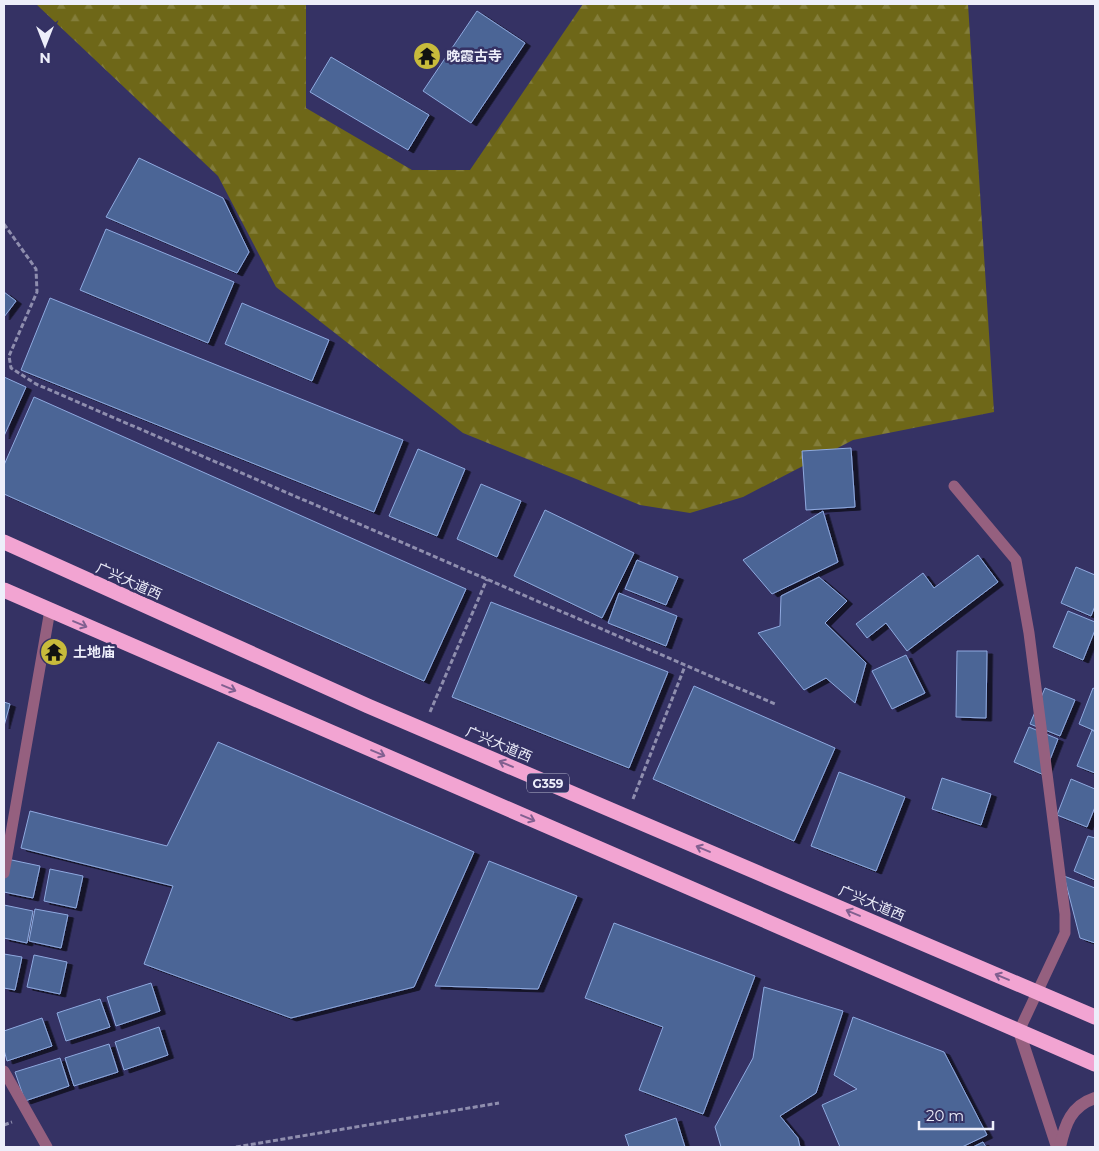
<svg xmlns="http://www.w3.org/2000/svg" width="1099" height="1151" viewBox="0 0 1099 1151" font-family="Montserrat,'Noto Sans SC',sans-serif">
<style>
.forest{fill:url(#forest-firs)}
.building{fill:#4c6596;stroke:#8ea9df;filter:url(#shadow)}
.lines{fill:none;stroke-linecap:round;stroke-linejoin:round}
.path{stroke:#8f8eae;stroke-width:3;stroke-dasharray:5 2.5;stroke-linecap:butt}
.lane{stroke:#95607f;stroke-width:11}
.street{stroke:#95607f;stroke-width:12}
.highway{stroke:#f2a4d2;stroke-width:15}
.oneway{stroke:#816090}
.labels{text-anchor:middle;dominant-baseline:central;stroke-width:5;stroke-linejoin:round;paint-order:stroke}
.shield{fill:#353264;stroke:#b6b6cd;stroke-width:1}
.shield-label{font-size:12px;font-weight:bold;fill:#edeefa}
.poi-label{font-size:14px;font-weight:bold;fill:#edeefa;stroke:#353264;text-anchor:start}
.street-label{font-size:14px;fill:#edeefa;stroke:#353264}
</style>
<defs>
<pattern id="forest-firs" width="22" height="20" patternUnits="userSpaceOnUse" patternTransform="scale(1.25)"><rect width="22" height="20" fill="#6e6718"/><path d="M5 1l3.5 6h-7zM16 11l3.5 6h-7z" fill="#837d3a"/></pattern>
<filter id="shadow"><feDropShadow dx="5.5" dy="3" stdDeviation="0" flood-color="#0009"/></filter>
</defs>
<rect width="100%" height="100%" fill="#353264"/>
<!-- forest -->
<path class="forest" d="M 36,4 L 306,4 L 306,108 L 412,170 L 470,170 L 583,4 L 968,4 L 994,412 L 853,440 L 743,497 L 690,513 L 640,505 L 463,433 L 276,287 L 218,176 Z"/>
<!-- building -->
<g class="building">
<path d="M 477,11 L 525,43 L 471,123 L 423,91 Z"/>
<path d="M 331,57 L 429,115 L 408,150 L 310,92 Z"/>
<path d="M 139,158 L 223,198 L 249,252 L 237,273 L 106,217 Z"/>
<path d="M 106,229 L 234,282 L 208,343 L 80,290 Z"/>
<path d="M 4,292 L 16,301 L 4,317 Z"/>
<path d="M 50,298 L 403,440 L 374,512 L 21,370 Z"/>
<path d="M 242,303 L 329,340 L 312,381 L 225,344 Z"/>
<path d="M 4,377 L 26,387 L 4,436 Z"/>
<path d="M 34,397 L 466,589 L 424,681 L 4,494 L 4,465 Z"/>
<path d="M 851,448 L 855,507 L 806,510 L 802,451 Z"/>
<path d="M 418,449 L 465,469 L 437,536 L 389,516 Z"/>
<path d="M 481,484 L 521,501 L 497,557 L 457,539 Z"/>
<path d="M 545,510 L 634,553 L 602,618 L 514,576 Z"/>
<path d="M 823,511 L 838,562 L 772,594 L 743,560 Z"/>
<path d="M 978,555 L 998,582 L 907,651 L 886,623 L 867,638 L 856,624 L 923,573 L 934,588 Z"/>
<path d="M 637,560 L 678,577 L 666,605 L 625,589 Z"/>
<path d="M 1076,567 L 1095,575 L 1095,606 L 1091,616 L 1061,603 Z"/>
<path d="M 819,577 L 847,601 L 825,623 L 866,663 L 855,703 L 826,678 L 804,690 L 758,633 L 780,626 L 781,596 Z"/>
<path d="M 619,593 L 677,616 L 666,646 L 608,623 Z"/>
<path d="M 491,602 L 668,672 L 629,768 L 452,697 Z"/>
<path d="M 1068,611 L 1095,622 L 1095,630 L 1083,660 L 1053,647 Z"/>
<path d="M 957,651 L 987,651 L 986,718 L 956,717 Z"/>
<path d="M 906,655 L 925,693 L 892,709 L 872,671 Z"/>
<path d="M 694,686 L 835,748 L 794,841 L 653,779 Z"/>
<path d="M 1045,688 L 1075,700 L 1060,736 L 1030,724 Z"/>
<path d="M 1093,688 L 1095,689 L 1095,731 L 1079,724 Z"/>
<path d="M 4,702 L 10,704 L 4,726 Z"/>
<path d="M 1029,727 L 1058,739 L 1044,775 L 1014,762 Z"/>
<path d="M 1092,730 L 1095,732 L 1095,773 L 1077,766 Z"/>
<path d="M 218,742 L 474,852 L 414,987 L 291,1018 L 144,964 L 173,886 L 21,848 L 30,811 L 167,846 Z"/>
<path d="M 839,772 L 905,797 L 876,871 L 811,846 Z"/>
<path d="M 942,778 L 991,794 L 981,825 L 932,809 Z"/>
<path d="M 1071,779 L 1095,789 L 1095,807 L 1087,827 L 1057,815 Z"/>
<path d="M 1088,836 L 1095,838 L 1095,880 L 1074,871 Z"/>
<path d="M 7,859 L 40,866 L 33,898 L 4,892 L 4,875 Z"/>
<path d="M 489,861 L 577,896 L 538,989 L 435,986 Z"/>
<path d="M 50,869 L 83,876 L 76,908 L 44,901 Z"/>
<path d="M 1064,876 L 1095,888 L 1095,943 L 1080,938 Z"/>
<path d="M 4,905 L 33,911 L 27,943 L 4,938 Z"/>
<path d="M 35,909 L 68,915 L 61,948 L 29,941 Z"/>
<path d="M 614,923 L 755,976 L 703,1114 L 639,1090 L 663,1027 L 585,998 Z"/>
<path d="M 4,954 L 22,957 L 15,990 L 4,988 Z"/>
<path d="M 34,955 L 67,962 L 60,994 L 27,987 Z"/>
<path d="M 151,983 L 160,1011 L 116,1026 L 107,997 Z"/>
<path d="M 764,987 L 843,1011 L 816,1093 L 780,1116 L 798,1138 L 800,1147 L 721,1147 L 715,1127 L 753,1058 Z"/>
<path d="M 100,999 L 110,1027 L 66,1041 L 57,1013 Z"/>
<path d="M 853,1017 L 944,1052 L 987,1135 L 962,1147 L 840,1147 L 822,1105 L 857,1089 L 834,1075 Z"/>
<path d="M 42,1018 L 52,1046 L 7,1061 L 4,1050 L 4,1031 Z"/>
<path d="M 159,1027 L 168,1055 L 124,1070 L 115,1042 Z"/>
<path d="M 109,1044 L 118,1072 L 74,1086 L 65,1058 Z"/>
<path d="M 60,1058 L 69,1086 L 25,1101 L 15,1072 Z"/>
<path d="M 676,1118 L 685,1147 L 629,1147 L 625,1135 Z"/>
<path d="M 983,1142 L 986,1147 L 973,1147 Z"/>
</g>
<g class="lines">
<!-- path -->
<g class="path">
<path d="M 4,224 L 36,269 L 37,292 L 9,356 L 11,368 L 36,384 L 775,704"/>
<path d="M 430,712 L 487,579"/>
<path d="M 633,799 L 685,666"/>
<path d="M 4,1125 L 12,1122"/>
<path d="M 236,1147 L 499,1103"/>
</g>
<!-- lane -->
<g class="lane">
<path d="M 954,486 L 1016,560 L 1029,633 L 1065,914 L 1065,933 L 1019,1031"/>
<path d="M 4,873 L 50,610"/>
<path d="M 4,1071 L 47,1147"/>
</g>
<!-- street -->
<g class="street">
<path d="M 1019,1031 L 1057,1147"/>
<path d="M 1060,1147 C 1065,1124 1071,1106 1095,1098"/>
</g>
<!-- highway -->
<g class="highway">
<path d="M 4,542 L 368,706 L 1095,1017"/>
<path d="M 4,590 L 1095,1064"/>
</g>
</g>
<!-- one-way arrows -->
<defs><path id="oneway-shaft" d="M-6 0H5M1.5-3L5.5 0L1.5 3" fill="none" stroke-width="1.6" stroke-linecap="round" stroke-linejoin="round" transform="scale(1.25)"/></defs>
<g class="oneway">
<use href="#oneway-shaft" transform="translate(80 624) rotate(23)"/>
<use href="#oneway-shaft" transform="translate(229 688) rotate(23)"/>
<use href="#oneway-shaft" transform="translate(378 753) rotate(23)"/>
<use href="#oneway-shaft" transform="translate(506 764) rotate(-157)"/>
<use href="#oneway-shaft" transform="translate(528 818) rotate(23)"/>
<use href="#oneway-shaft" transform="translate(703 849) rotate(-157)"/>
<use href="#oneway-shaft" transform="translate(853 913) rotate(-157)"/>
<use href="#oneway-shaft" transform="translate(1002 977) rotate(-157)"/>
</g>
<!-- icons -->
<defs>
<g id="temple-disc" transform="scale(1.4375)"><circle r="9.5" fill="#c8bb3b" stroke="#353264"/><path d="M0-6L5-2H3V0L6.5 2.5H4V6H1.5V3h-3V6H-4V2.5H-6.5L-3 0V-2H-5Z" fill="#111"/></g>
</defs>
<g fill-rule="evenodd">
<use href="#temple-disc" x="427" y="56"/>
<use href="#temple-disc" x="54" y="652"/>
</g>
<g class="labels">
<!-- shield labels -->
<rect class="shield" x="527" y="773.5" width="42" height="19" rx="4"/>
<g class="shield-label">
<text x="548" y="783">G359</text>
</g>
<!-- poi labels -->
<g class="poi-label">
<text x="446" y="56">晚霞古寺</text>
<text x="73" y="652">土地庙</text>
</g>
<!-- street labels -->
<g class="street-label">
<text transform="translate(129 581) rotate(24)">广兴大道西</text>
<text transform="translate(499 744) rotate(23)">广兴大道西</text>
<text transform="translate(872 903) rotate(23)">广兴大道西</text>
</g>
</g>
<!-- border -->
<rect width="1099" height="1151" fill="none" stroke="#edeefa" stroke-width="10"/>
<!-- north arrow -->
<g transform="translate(45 45) rotate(180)" stroke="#353264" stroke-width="4" paint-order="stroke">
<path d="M0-4L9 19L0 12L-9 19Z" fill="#edeefa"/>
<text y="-8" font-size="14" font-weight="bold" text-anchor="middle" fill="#edeefa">N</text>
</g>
<!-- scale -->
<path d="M919 1121v8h74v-8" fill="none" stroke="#edeefa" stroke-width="2.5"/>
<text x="926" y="1121" font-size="15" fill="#edeefa" stroke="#353264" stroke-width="4" paint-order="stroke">20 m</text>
</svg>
